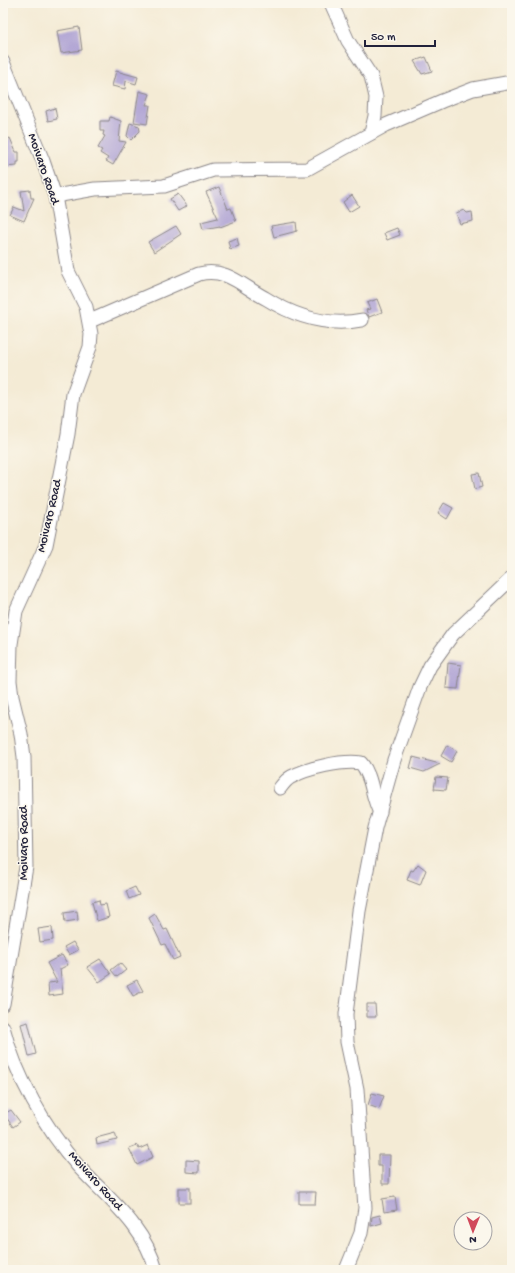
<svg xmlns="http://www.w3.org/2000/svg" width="515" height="1273" viewBox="0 0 515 1273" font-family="'Gochi Hand',sans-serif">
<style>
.building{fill:#b3a7d5}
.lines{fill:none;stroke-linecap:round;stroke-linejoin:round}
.minor-casing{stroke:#8b8688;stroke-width:15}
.minor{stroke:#fff;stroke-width:13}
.labels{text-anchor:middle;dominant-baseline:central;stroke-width:3;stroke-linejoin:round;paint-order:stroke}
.street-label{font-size:13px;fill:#22223b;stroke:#fbf7ec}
</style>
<rect width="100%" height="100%" fill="#fbf7ec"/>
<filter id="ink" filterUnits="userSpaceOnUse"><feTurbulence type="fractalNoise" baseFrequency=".025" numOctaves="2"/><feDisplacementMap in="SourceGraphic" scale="8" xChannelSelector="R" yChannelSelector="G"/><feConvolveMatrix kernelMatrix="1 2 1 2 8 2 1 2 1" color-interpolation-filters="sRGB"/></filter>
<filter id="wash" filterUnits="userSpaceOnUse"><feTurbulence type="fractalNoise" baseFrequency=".012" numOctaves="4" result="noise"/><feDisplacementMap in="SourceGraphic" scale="16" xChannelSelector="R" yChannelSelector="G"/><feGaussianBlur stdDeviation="0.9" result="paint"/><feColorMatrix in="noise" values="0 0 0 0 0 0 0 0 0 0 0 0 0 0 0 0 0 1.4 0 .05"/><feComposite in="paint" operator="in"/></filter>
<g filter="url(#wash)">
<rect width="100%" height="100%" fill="#f4ebd5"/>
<g id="blocks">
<!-- building -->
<g class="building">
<path d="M 79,27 L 82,50 L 61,53 L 57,31 Z"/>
<path d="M 426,57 L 432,71 L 422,74 L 414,61 Z"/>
<path d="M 116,71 L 138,77 L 136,84 L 126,81 L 125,89 L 112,86 Z"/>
<path d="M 139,91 L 150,94 L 146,105 L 150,105 L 147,124 L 134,122 Z"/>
<path d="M 55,108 L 57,119 L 48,121 L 46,111 Z"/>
<path d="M 110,117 L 121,121 L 119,141 L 126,142 L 113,165 L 106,161 L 108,158 L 100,153 L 102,150 L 98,148 L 105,136 L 103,135 L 104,131 L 100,131 L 100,121 L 109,121 Z"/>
<path d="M 130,123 L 139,126 L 140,131 L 131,140 L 127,136 Z"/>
<path d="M 10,138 L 16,152 L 19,152 L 19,162 L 17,162 L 17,166 L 3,167 L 3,141 Z"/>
<path d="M 219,187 L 228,209 L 231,208 L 236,221 L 220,227 L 220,226 L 203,229 L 201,222 L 218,218 L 206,192 Z"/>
<path d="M 30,190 L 31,198 L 34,198 L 24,221 L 10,215 L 14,207 L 24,211 L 21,191 Z"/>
<path d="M 178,194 L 187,206 L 178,211 L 170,199 Z"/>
<path d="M 352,195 L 359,206 L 349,212 L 343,202 Z"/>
<path d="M 464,210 L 467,213 L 472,212 L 473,221 L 460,224 L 456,213 Z"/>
<path d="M 296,222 L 297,231 L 274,237 L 271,226 Z"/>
<path d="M 176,226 L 181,234 L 154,252 L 148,242 Z"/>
<path d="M 397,228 L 400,235 L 387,240 L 384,233 Z"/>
<path d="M 237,238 L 239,246 L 230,249 L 228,241 Z"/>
<path d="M 377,299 L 382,312 L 369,317 L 366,310 L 370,309 L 367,303 Z"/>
<path d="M 479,473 L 482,487 L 475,489 L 472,474 Z"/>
<path d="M 444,503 L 453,508 L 447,519 L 438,513 Z"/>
<path d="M 448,663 L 461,665 L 458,689 L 446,688 Z"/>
<path d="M 447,745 L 457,751 L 451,762 L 441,756 Z"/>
<path d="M 413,757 L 440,764 L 424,772 L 410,768 Z"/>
<path d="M 436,777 L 448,778 L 446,790 L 434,789 Z"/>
<path d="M 418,864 L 426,870 L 420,885 L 407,880 L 411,870 L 413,871 Z"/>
<path d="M 135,887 L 139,895 L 129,899 L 126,891 Z"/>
<path d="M 99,900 L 100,905 L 106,904 L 109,917 L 97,921 L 92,902 Z"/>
<path d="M 77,911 L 78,920 L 65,922 L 64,913 Z"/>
<path d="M 155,914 L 164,930 L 167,929 L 180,957 L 173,960 L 165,944 L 162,945 L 149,918 Z"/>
<path d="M 52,927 L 53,940 L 40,942 L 38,929 Z"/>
<path d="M 73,942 L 78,950 L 69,955 L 64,947 Z"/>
<path d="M 62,955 L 68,965 L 60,969 L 63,994 L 49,996 L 48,983 L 57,982 L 47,963 Z"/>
<path d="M 100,959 L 111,974 L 99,982 L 87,967 Z"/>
<path d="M 120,963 L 126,970 L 117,977 L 111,970 Z"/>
<path d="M 137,980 L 143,991 L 133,996 L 127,985 Z"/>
<path d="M 367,1004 L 375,1004 L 376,1017 L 367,1017 Z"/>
<path d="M 28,1022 L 36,1054 L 29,1056 L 21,1024 Z"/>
<path d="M 372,1093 L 384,1096 L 379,1109 L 368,1105 Z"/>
<path d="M 11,1110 L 20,1122 L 13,1127 L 4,1114 Z"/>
<path d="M 115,1133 L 117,1140 L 97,1145 L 96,1138 Z"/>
<path d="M 137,1145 L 139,1149 L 148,1145 L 153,1157 L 137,1165 L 129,1148 Z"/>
<path d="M 378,1155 L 390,1155 L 389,1184 L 382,1184 L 382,1166 L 378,1166 Z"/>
<path d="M 186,1160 L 199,1161 L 199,1173 L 186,1172 Z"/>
<rect x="179" y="1188" width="11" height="15"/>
<path d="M 299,1192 L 316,1192 L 315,1204 L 299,1204 Z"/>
<path d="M 395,1197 L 397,1210 L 384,1212 L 382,1199 Z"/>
<path d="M 380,1215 L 382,1223 L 371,1226 L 372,1217 Z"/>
</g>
</g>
</g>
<g filter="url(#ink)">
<use href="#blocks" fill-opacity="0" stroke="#8b8688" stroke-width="1"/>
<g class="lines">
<!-- minor casing -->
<g class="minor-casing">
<g id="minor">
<path d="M 331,3 L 348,41 L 371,76 L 376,97 L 375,116 L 371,133"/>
<path d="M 3,62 L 43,161 L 55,196 L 68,271 L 86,307 L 91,334 L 90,347 L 73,394 L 68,434 L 46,545 L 16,611 L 11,644 L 10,681 L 12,697 L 21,734 L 24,757 L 26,867 L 3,1004"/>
<path d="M 55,196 L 95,189 L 164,186 L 213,170 L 307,169 L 386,125 L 442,101 L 473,89 L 512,82"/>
<path d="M 90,321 L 199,274 C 226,267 242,286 265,298 C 294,316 328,327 362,320"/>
<path d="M 280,788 C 283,784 287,779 291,777 C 308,768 342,760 361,763 C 373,777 371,797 380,812"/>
<path d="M 3,1027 C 15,1075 46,1130 78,1166 C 108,1199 144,1225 156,1270"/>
<path d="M 346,1270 L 361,1233 L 365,1208 L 357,1089 L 347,1042 L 346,1014 L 359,911 L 375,828 L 394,760 L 420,687 L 430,666 L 453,634 L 512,578"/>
</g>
</g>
<!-- minor -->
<use href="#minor" class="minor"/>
</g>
</g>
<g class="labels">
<!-- street labels -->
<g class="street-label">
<text transform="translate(43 169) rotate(71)">Moivaro Road</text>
<text transform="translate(50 516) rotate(-77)">Moivaro Road</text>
<text transform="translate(24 843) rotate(-90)">Moivaro Road</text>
<text transform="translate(95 1181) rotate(48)">Moivaro Road</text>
</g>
</g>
<!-- margin -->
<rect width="515" height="1273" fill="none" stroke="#fbf7ec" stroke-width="16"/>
<!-- north arrow -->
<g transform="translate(473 1231) rotate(181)"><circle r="19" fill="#fbf7ec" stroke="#a4a2a5"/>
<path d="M0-3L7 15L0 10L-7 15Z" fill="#d1495b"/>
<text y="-6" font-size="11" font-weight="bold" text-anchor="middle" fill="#22223b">N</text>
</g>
<!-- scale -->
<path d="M365 40v6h70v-6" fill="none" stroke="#22223b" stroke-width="2"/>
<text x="371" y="40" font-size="12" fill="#22223b" stroke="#fbf7ec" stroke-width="3" paint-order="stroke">50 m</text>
</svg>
